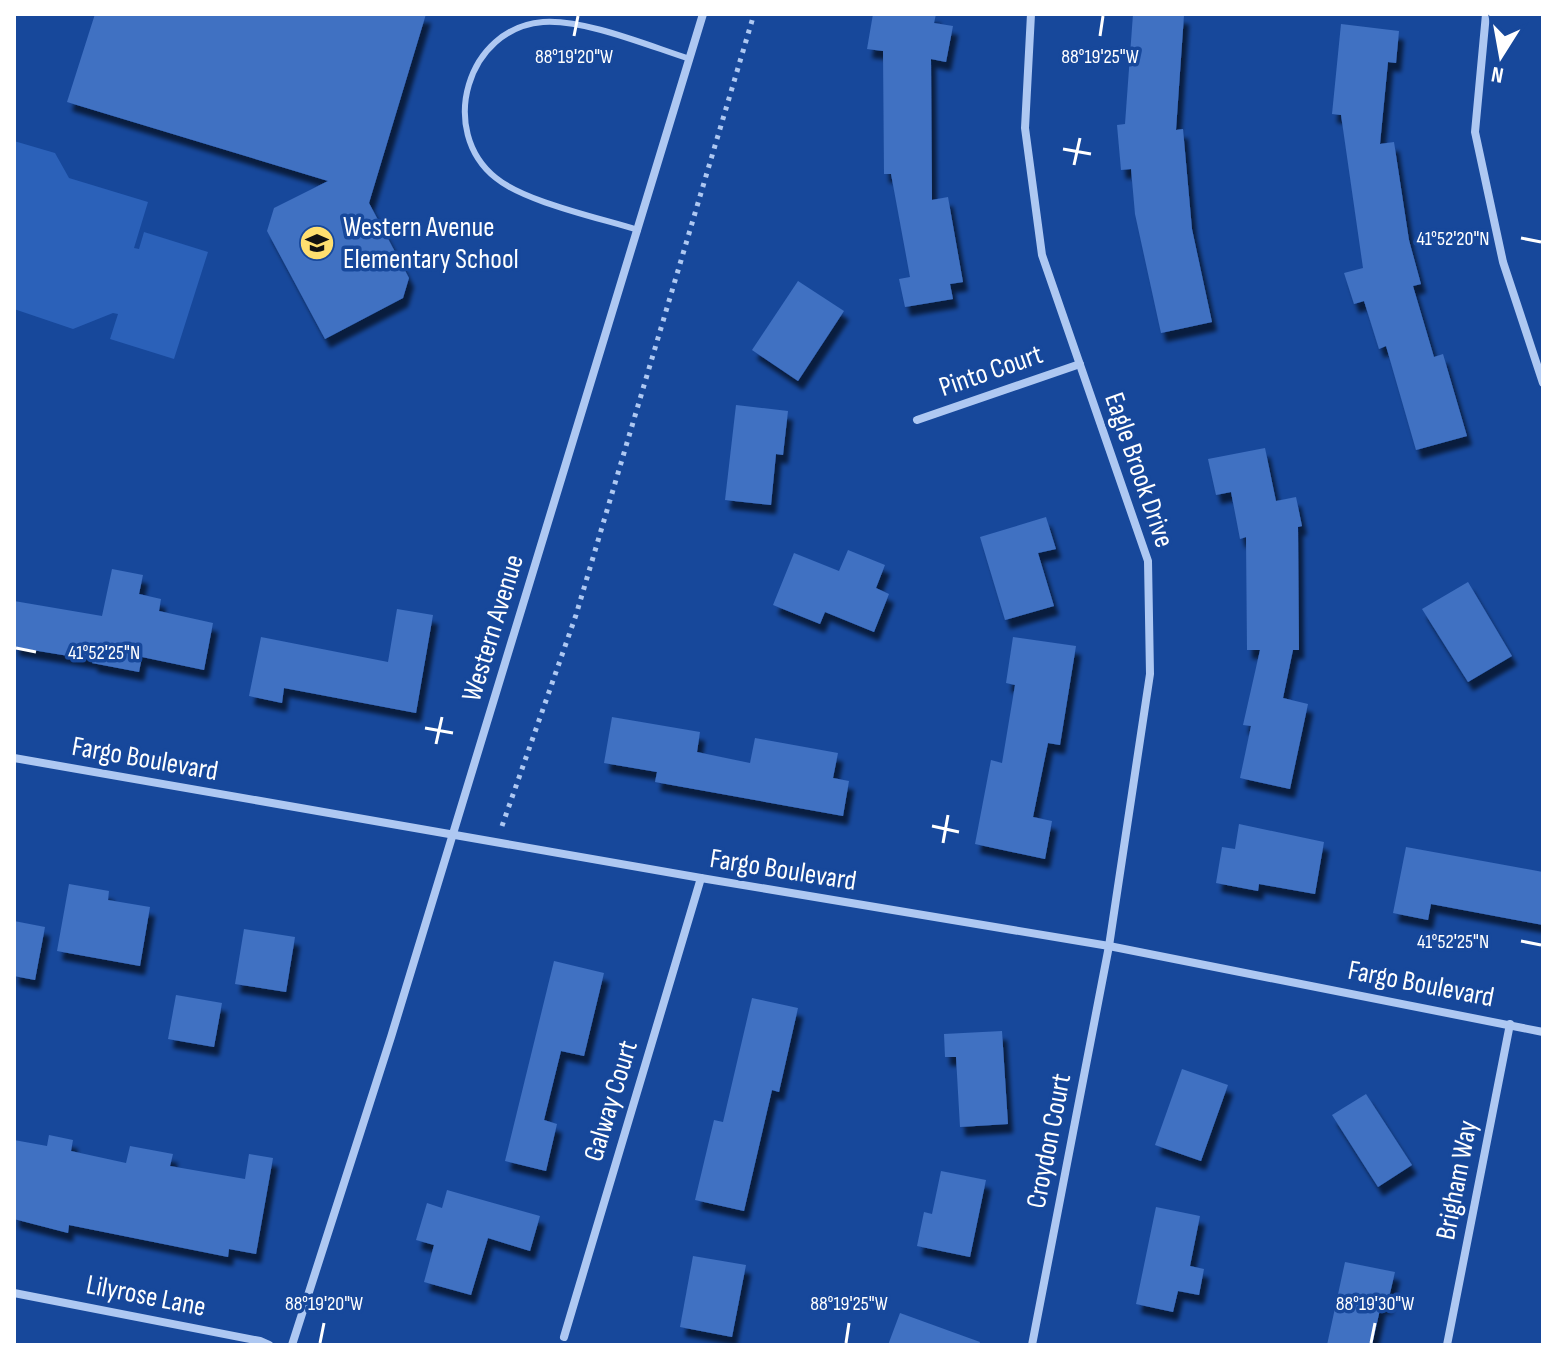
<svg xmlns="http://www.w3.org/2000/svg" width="1557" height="1359" viewBox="0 0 1557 1359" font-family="'Sofia Sans Condensed',sans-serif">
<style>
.green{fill:#2b61b9}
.building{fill:#4071c2;filter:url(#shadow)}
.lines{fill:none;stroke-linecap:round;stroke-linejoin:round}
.path{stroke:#aec8f2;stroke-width:5;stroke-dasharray:4 6;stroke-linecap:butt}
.lane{stroke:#aec8f2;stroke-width:6}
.street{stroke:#aec8f2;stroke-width:8}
.ticks{fill:none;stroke:#fff;stroke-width:3}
.labels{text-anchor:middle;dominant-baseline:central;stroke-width:7;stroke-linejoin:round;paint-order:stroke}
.poi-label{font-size:28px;fill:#fff;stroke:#17489b;text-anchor:start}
.street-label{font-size:28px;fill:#fff;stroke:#17489b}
.ticks-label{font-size:20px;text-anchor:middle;fill:#fff;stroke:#17489b;stroke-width:7;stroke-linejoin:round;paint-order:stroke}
</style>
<defs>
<filter id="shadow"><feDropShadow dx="5" dy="9" stdDeviation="2" flood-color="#0009"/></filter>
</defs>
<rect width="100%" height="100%" fill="#17489b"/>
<!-- green -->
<path class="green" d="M 14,141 L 55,153 L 69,178 L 148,202 L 134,248 L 139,249 L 144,232 L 208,252 L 174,359 L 110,339 L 118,314 L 113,313 L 73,329 L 14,309 Z"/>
<!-- building -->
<g class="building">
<path d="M 95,14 L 426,14 L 369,203 L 409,278 L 403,298 L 325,339 L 267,231 L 274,208 L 328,181 L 67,102 Z"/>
<path d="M 873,14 L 936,14 L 934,23 L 953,26 L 946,62 L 931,59 L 932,200 L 948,197 L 963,282 L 950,284 L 953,299 L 905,307 L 899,279 L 910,277 L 891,174 L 884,174 L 883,51 L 867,49 Z"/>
<path d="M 1133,14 L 1184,15 L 1176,130 L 1183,129 L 1192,229 L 1212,322 L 1161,333 L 1135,214 L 1131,169 L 1121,170 L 1117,125 L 1125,124 Z"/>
<path d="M 1341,24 L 1399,31 L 1396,63 L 1388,62 L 1380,144 L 1394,142 L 1409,240 L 1421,284 L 1413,286 L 1434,357 L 1443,354 L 1467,436 L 1416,450 L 1386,346 L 1379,349 L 1364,301 L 1354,304 L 1344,273 L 1363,268 L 1341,115 L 1332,114 Z"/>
<path d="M 798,281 L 844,311 L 798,381 L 752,350 Z"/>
<path d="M 736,405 L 788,411 L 783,455 L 776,454 L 771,505 L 725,500 Z"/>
<path d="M 1265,448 L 1276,501 L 1296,497 L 1302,526 L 1298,527 L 1299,650 L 1293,650 L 1283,698 L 1308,704 L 1290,789 L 1240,778 L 1251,726 L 1243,725 L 1260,650 L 1247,650 L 1246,537 L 1240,539 L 1231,492 L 1216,495 L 1208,459 Z"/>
<path d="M 1046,517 L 1056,549 L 1038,553 L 1054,606 L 1005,620 L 980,537 Z"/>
<path d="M 848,550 L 885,565 L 876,588 L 889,594 L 874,632 L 825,612 L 820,624 L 773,605 L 794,553 L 839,571 Z"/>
<path d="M 112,569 L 143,575 L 139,594 L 161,599 L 159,611 L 213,623 L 204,670 L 142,657 L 139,672 L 92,663 L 93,660 L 14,647 L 14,601 L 102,616 Z"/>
<path d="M 1468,582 L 1512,656 L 1468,682 L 1422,609 Z"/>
<path d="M 397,609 L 433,615 L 416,713 L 284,688 L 282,703 L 249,696 L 261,637 L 388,662 Z"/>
<path d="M 1013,637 L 1076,646 L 1060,745 L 1048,743 L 1033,817 L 1052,821 L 1045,859 L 975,844 L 991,760 L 1002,763 L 1015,685 L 1006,683 Z"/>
<path d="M 612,717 L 700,732 L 697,752 L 750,763 L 755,738 L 838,753 L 833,778 L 849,781 L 843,816 L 655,782 L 657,772 L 604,763 Z"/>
<path d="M 1239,824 L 1324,842 L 1315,894 L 1259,884 L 1258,891 L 1216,883 L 1222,847 L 1235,849 Z"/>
<path d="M 1406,847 L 1543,872 L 1543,925 L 1431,904 L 1428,920 L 1393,913 Z"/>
<path d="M 69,884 L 109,891 L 108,900 L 150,907 L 140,966 L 57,951 Z"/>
<path d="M 14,921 L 45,927 L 35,980 L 14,976 Z"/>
<path d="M 244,929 L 295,937 L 286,992 L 235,984 Z"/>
<path d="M 554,961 L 604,973 L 584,1056 L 561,1051 L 544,1120 L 557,1124 L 546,1171 L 505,1161 Z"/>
<path d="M 176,995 L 222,1003 L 214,1047 L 168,1039 Z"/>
<path d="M 752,998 L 798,1008 L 779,1092 L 772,1090 L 744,1211 L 695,1200 L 714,1120 L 723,1122 Z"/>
<path d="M 1002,1031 L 1008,1124 L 960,1127 L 956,1057 L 945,1057 L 944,1034 Z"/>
<path d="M 1182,1069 L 1228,1085 L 1201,1161 L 1155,1145 Z"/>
<path d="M 1366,1094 L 1412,1165 L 1378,1187 L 1332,1115 Z"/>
<path d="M 49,1135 L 73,1140 L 71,1151 L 126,1163 L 130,1146 L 173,1154 L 170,1166 L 245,1179 L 249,1154 L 273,1158 L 256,1254 L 229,1249 L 228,1257 L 69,1225 L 68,1233 L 14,1219 L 14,1140 L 47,1146 Z"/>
<path d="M 941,1171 L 986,1180 L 970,1257 L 917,1246 L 924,1212 L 932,1214 Z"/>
<path d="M 447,1190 L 540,1216 L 530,1251 L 488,1238 L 471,1295 L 424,1282 L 434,1245 L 416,1240 L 427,1203 L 442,1208 Z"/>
<path d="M 1156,1207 L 1200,1216 L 1190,1266 L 1204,1269 L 1199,1295 L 1178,1291 L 1173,1312 L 1136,1304 Z"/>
<path d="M 693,1256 L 746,1265 L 732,1337 L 680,1327 Z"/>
<path d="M 1345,1262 L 1395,1272 L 1387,1306 L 1381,1305 L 1372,1345 L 1327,1345 Z"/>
<path d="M 900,1313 L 980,1342 L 979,1345 L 888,1345 Z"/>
</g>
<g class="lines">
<!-- path -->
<path class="path" d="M 502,826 L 576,615 L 754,14"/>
<!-- lane -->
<path class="lane" d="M 638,230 C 600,218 525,202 496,178 C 437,131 467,28 543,22 C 585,19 649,46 690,59"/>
<!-- street -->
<g class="street">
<path d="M 1031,14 L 1025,128 L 1042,255 L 1148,561 L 1150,674 L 1109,946 L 1032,1345"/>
<path d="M 1486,14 L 1475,132 L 1503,262 L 1543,383"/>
<path d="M 917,420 L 1080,364"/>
<path d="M 14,758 L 701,878 L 1109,946 L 1543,1032"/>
<path d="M 14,1293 L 260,1341 L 269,1345"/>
<path d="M 564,1337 L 701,878"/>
<path d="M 292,1345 L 391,1037 L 703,14"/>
<path d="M 1447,1345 L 1510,1024"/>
</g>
</g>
<!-- ticks -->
<path class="ticks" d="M 574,36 L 578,16M 1100,36 L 1103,16M 1063,149 L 1091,154M 1074,165 L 1080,138M 1521,238 L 1541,242M 16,648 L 36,652M 425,728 L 453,733M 436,744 L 442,717M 932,826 L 959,832M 943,843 L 948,815M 1521,941 L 1541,945M 320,1343 L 324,1323M 846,1343 L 849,1323M 1371,1343 L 1375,1323"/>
<!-- icons -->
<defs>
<g id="school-disc" transform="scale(1.8)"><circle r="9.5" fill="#ffdf6f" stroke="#17489b"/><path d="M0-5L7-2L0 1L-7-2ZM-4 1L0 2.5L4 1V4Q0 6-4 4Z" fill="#111"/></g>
</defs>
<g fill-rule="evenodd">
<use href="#school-disc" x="317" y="243"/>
</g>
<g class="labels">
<!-- poi labels -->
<g class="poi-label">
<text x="343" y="227">Western Avenue<tspan x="343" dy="32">Elementary School</tspan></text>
</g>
<!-- street labels -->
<g class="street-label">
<text transform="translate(991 371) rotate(-19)">Pinto Court</text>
<text transform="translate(1139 470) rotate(71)">Eagle Brook Drive</text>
<text transform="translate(493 628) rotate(-73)">Western Avenue</text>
<text transform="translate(145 759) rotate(10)">Fargo Boulevard</text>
<text transform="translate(783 870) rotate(9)">Fargo Boulevard</text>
<text transform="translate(1421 984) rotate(11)">Fargo Boulevard</text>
<text transform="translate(611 1101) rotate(-73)">Galway Court</text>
<text transform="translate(1049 1141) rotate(-79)">Croydon Court</text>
<text transform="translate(1457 1180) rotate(-79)">Brigham Way</text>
<text transform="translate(146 1296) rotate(11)">Lilyrose Lane</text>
</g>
</g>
<g class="ticks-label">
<text x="574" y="63">88°19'20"W</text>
<text x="1100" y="63">88°19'25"W</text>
<text x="1453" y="245">41°52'20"N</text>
<text x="104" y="659">41°52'25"N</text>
<text x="1453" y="948">41°52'25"N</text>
<text x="324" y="1310">88°19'20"W</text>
<text x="849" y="1310">88°19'25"W</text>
<text x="1375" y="1310">88°19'30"W</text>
</g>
<!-- border -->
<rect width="1557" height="1359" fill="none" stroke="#ffffff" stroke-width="32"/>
<!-- north arrow -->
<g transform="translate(1501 56) rotate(191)" stroke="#17489b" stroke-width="6" paint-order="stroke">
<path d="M0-6L14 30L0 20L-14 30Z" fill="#ffffff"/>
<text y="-12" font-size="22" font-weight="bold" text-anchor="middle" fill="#ffffff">N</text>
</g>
</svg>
